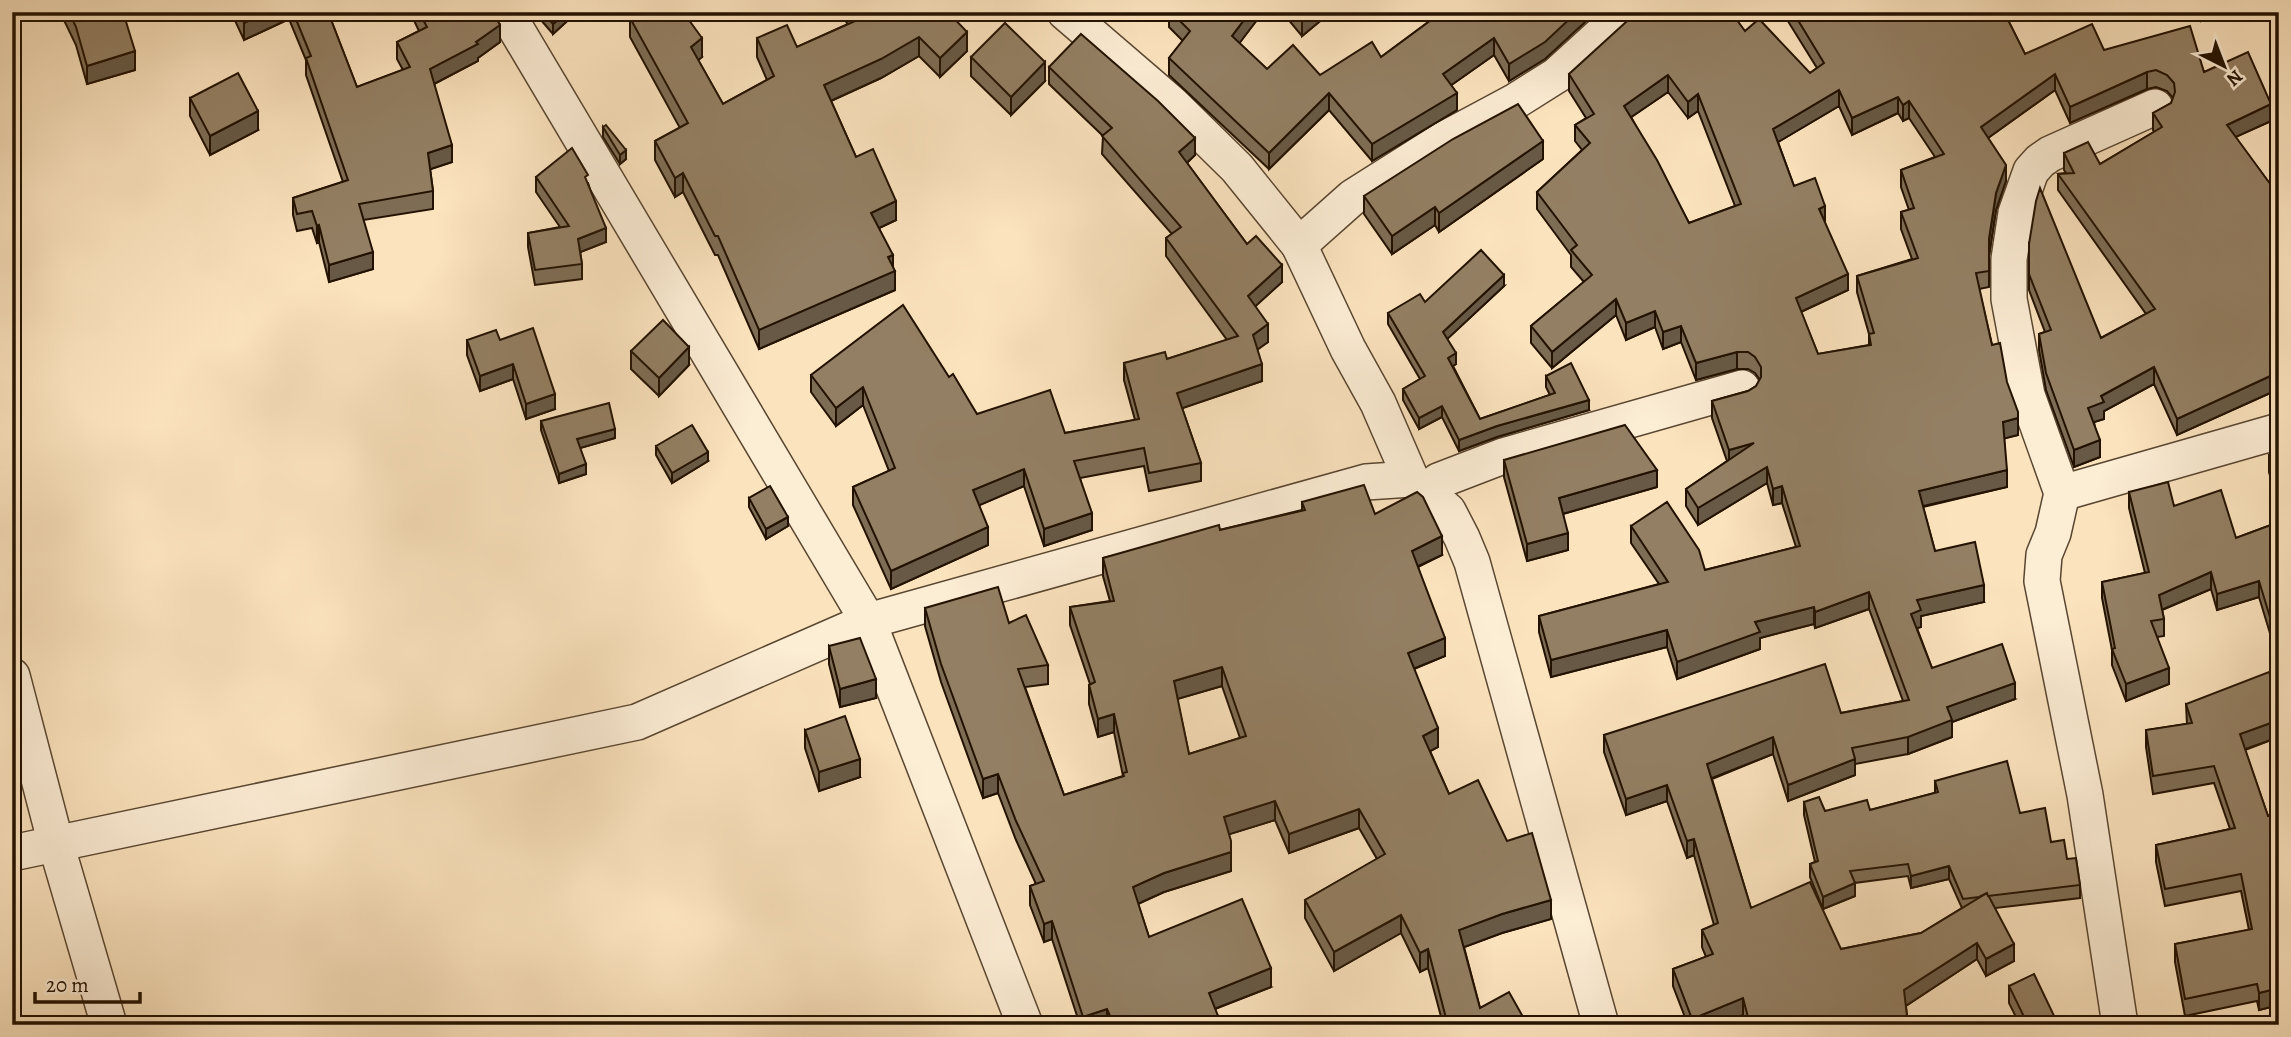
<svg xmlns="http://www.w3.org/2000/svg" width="2291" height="1037" viewBox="0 0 2291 1037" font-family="Alegreya,serif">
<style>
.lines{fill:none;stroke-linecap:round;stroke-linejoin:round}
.minor-casing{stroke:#594630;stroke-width:38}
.minor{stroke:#fcedd5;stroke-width:35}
.wall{fill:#7e6d55;stroke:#231201;stroke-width:2;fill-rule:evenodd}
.shaded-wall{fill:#675945;stroke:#231201;stroke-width:2}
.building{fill:#937f63;stroke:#231201;stroke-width:2;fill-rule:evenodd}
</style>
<rect width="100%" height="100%" fill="#fbe3be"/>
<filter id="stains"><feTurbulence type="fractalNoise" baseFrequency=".00286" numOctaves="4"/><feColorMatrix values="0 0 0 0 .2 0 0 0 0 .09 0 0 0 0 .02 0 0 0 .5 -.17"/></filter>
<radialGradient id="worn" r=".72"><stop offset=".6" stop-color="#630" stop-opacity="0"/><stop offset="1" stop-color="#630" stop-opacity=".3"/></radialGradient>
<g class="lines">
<!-- minor casing -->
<g class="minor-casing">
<g id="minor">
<path d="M 506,12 L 868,621 L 1025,1025"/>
<path d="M 1065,12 L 1172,104 L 1237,168 L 1299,245 L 1348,349 L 1378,403 L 1411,479 L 1448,511 L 1462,538 L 1472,562 L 1601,1025"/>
<path d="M 1299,245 L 1353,197 L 1443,140 L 1514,102 L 1557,75 L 1626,12"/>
<path d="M 1428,492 L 1438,481 L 1503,456 L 1742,388"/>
<path d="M 2062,493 L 2279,431"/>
<path d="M 12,676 L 56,844 L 109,1025"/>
<path d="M 12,853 L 637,722 L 868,621 L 1366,482 L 1411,479"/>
<path d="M 2120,1025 L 2085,795 L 2042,581 L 2044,555 L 2053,533 L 2062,493 L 2027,395 L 2009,299 L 2009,259 L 2016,213 L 2031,171 L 2040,161 L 2050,154 L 2155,107"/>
</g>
</g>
<!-- minor -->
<use href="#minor" class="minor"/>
</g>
<!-- wall -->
<g class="wall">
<path d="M 60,12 L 123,12 L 135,70 L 87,84 L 76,45 Z"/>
<path d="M 231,12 L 328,12 L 357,87 L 403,70 L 397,59 L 397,42 L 419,31 L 410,12 L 493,12 L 500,42 L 478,58 L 478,61 L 434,84 L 452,162 L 430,169 L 433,191 L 433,209 L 363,220 L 373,269 L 329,282 L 319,242 L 317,243 L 312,228 L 297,231 L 293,215 L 293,198 L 343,182 L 306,75 L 306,60 L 289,19 L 244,40 Z"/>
<path d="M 534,12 L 577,12 L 553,34 Z"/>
<path d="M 838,12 L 950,12 L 949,13 L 967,51 L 940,77 L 919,56 L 881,78 L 831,101 L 856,157 L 896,220 L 879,228 L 893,267 L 895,290 L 759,349 L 718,255 L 715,255 L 683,192 L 675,197 L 655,160 L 655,141 L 680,128 L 630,37 L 630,18 L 702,57 L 698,60 L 723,104 L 767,80 L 757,57 L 757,38 L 797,47 L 848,24 Z"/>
<path d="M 1169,12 L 1263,12 L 1239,43 L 1267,69 L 1320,75 L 1381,57 L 1439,14 L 1439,12 L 1596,12 L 1545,59 L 1509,81 L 1494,55 L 1451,85 L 1457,110 L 1372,161 L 1329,110 L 1269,169 L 1169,75 L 1169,58 L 1183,41 L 1169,27 Z"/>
<path d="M 1282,12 L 1331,12 L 1302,36 Z"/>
<path d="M 1786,12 L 2004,12 L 2025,54 L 2104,50 L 2204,72 L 2271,121 L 2235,137 L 2279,196 L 2279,389 L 2177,435 L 2154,384 L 2104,411 L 2104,419 L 2094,422 L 2100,457 L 2074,467 L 2046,390 L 2039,350 L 2039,334 L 2045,332 L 2029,290 L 2029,244 L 2101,338 L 2146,314 L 2058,190 L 2058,174 L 2066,173 L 2064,170 L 2064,153 L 2100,164 L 2154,132 L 2153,130 L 2153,113 L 2171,103 L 2173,98 L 2167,91 L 2156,87 L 2147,89 L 2070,123 L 2055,90 L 1988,138 L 2006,181 L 1996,210 L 1989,256 L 1989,287 L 1979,289 L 1992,345 L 2018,435 L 2004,438 L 2007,487 L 1923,507 L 1935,551 L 1984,602 L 1921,616 L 1921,627 L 1917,628 L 1932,668 L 2015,699 L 1952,722 L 1952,737 L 1908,754 L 1855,764 L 1855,775 L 1788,801 L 1773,754 L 1712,779 L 1751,908 L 1841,949 L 1921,933 L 1962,908 L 1949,879 L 1911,888 L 1908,876 L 1855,883 L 1855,896 L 1823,909 L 1810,877 L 1810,864 L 1815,862 L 1804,815 L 1804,802 L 1825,811 L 1870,810 L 1935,793 L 1935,781 L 2020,813 L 2051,842 L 2067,859 L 2080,885 L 2080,898 L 1995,908 L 2014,961 L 1986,976 L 1977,959 L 1906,1006 L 1908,1025 L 1746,1025 L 1743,1015 L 1719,1025 L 1688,1025 L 1673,986 L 1673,969 L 1706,957 L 1702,947 L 1702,930 L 1714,925 L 1694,855 L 1687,858 L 1667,801 L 1626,815 L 1604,752 L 1604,735 L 1841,713 L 1903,701 L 1869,609 L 1815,628 L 1814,624 L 1760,638 L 1760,649 L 1677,679 L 1667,647 L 1551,677 L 1539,632 L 1539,616 L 1659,584 L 1631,543 L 1631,526 L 1705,570 L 1796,547 L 1782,503 L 1773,505 L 1767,483 L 1698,525 L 1686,506 L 1686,489 L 1727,461 L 1712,418 L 1712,401 L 1748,391 L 1756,386 L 1760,380 L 1755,373 L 1748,369 L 1737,369 L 1696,380 L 1681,342 L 1663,349 L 1655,327 L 1626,340 L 1616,315 L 1552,368 L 1531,343 L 1531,326 L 1584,282 L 1571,267 L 1571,255 L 1537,209 L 1537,192 L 1582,150 L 1575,141 L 1575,125 L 1586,118 L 1569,91 L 1569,74 L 1745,31 L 1810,73 L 1817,68 L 1786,18 ZM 1668,92 L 1688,118 L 1698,111 L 1735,206 L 1689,223 L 1631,117 ZM 1839,106 L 1852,135 L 1898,113 L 1903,121 L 1909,118 L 1935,157 L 1901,170 L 1901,187 L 1909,210 L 1901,212 L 1901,229 L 1912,259 L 1857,276 L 1857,292 L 1869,334 L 1869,345 L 1818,354 L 1801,312 L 1848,290 L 1825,223 L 1794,186 L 1778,142 Z"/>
<path d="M 2197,12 L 2223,12 L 2201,21 Z"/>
<path d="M 2270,12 L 2279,12 L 2276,29 Z"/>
<path d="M 971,57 L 1045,81 L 1011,115 L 971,76 Z"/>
<path d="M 1049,67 L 1195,155 L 1187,163 L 1247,244 L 1282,282 L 1255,306 L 1268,342 L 1257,349 L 1262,381 L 1182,408 L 1201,463 L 1201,481 L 1149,491 L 1144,466 L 1080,478 L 1092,530 L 1044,546 L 1024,486 L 979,505 L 988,545 L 891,589 L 853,505 L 853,487 L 889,471 L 863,405 L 836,426 L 811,392 L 811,375 L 949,377 L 977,414 L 1065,433 L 1135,420 L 1124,380 L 1124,363 L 1167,359 L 1227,340 L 1166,256 L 1166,238 L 1172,234 L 1102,154 L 1103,136 L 1049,84 Z"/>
<path d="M 190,98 L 258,130 L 210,155 L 190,116 Z"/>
<path d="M 603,127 L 626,159 L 620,164 L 603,137 Z"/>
<path d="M 1543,159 L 1439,232 L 1435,225 L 1392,254 L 1364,214 L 1364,196 Z"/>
<path d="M 536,177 L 588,183 L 606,242 L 580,252 L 582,264 L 582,279 L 535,285 L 528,247 L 528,233 L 560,227 L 536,192 Z"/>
<path d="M 1504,286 L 1447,339 L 1456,364 L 1453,366 L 1480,419 L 1550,395 L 1546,387 L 1546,376 L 1589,410 L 1497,437 L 1459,451 L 1442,417 L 1419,429 L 1403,400 L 1403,389 L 1420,379 L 1388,324 L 1388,313 L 1425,302 Z"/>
<path d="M 467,340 L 500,340 L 555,409 L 526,419 L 513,379 L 480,391 L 467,355 Z"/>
<path d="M 631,351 L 689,365 L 659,396 L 631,369 Z"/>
<path d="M 541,421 L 615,438 L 580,448 L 586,474 L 559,483 L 541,430 Z"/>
<path d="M 656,446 L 708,461 L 672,483 L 656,455 Z"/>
<path d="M 2279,452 L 2279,508 L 2269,472 L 2269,455 Z"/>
<path d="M 1504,460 L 1657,487 L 1563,514 L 1568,550 L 1527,561 L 1504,477 Z"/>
<path d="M 2129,492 L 2174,506 L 2236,538 L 2279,522 L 2279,663 L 2259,597 L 2217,610 L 2211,589 L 2162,610 L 2164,619 L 2164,636 L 2157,637 L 2169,684 L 2126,701 L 2112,665 L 2112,650 L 2102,598 L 2102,582 L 2145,573 L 2129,508 Z"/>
<path d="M 749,498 L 788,526 L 766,539 L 749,507 Z"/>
<path d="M 1302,502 L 1375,514 L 1442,555 L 1418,567 L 1445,656 L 1414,669 L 1438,747 L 1430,751 L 1449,794 L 1507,841 L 1551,919 L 1502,933 L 1464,947 L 1480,1008 L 1527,1025 L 1443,1024 L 1428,968 L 1420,972 L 1401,933 L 1334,971 L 1305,918 L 1305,900 L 1377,859 L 1359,828 L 1289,853 L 1275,820 L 1229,834 L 1231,871 L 1164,892 L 1138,904 L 1149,937 L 1271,987 L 1215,1009 L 1218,1025 L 1080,1025 L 1052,939 L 1044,942 L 1030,905 L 1030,886 L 1036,884 L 1016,840 L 998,793 L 983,798 L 941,682 L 925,626 L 925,608 L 1009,623 L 1048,665 L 1048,684 L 1025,687 L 1064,795 L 1123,776 L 1114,732 L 1098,737 L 1089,704 L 1089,685 L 1090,684 L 1070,625 L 1070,607 L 1110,601 L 1103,576 L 1103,558 L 1302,510 ZM 1222,686 L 1240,738 L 1189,754 L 1177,699 Z"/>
<path d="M 829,646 L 876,698 L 840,707 L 829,664 Z"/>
<path d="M 2186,704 L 2279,737 L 2245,750 L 2268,816 L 2279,813 L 2279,1005 L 2259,1010 L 2257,1001 L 2185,1016 L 2175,962 L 2175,944 L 2249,930 L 2241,891 L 2165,906 L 2156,862 L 2156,845 L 2230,829 L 2214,783 L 2153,794 L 2146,747 L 2146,730 L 2187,724 Z"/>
<path d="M 805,730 L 860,777 L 819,791 L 805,748 Z"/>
<path d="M 2009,986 L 2056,1020 L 2068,1025 L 2020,1025 L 2009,1003 Z"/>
</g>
<!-- shaded-wall -->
<g class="shaded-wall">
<path d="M 267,12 L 289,12 L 289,19 L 244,40 L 244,23 Z"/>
<path d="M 567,12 L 577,12 L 553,34 L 553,24 Z"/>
<path d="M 1250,12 L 1263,12 L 1232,53 L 1232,36 Z"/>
<path d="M 1310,12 L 1331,12 L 1302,36 L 1302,19 Z"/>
<path d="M 1577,12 L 1596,12 L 1545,59 L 1509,81 L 1509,64 Z"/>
<path d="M 2201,12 L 2223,12 L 2201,21 Z"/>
<path d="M 2279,12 L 2279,28 L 2276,29 L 2276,13 Z"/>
<path d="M 500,25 L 500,42 L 478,58 L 478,61 L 430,86 L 430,69 L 476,42 Z"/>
<path d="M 967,32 L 967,51 L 940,77 L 940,58 Z"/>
<path d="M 919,37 L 919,56 L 881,78 L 824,104 L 824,85 Z"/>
<path d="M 702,38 L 702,57 L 691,66 L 691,47 Z"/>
<path d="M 1494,38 L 1494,55 L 1443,91 L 1443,74 Z"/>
<path d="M 135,51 L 135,70 L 87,84 L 87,66 Z"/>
<path d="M 1045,62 L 1045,81 L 1011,115 L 1011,97 Z"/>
<path d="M 2147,72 L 2147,89 L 2070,123 L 2070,107 Z"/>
<path d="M 2055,74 L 2055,90 L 1981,143 L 1981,127 Z"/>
<path d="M 1668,75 L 1668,92 L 1624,122 L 1624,106 Z"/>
<path d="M 1839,90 L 1839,106 L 1773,145 L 1773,129 Z"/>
<path d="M 1329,93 L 1329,110 L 1269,169 L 1269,153 Z"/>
<path d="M 1457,93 L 1457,110 L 1372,161 L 1372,144 Z"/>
<path d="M 1698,94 L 1698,111 L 1688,118 L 1688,102 Z"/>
<path d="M 1898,97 L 1898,113 L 1852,135 L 1852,118 Z"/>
<path d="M 1909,101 L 1909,118 L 1903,121 L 1903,105 Z"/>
<path d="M 2271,104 L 2271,121 L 2227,141 L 2227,125 Z"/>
<path d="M 258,111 L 258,130 L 210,155 L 210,136 Z"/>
<path d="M 1195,138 L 1195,155 L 1179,170 L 1179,152 Z"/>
<path d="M 1543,141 L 1543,159 L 1439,232 L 1439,213 Z"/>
<path d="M 452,145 L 452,162 L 428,170 L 428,153 Z"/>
<path d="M 626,150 L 626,159 L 620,164 L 620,155 Z"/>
<path d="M 2006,165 L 2006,181 L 1996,210 L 1989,256 L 1989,287 L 1989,239 L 1996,193 Z"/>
<path d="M 683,173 L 683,192 L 675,197 L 675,178 Z"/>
<path d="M 896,201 L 896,220 L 871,232 L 871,213 Z"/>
<path d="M 1825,206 L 1825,223 L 1819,209 Z"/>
<path d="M 1435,207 L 1435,225 L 1392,254 L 1392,236 Z"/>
<path d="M 319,225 L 319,242 L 317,243 L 317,226 Z"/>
<path d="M 606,228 L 606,242 L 578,253 L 578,239 Z"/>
<path d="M 373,252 L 373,269 L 329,282 L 329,265 Z"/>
<path d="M 893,255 L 893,271 L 895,271 L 895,290 L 759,349 L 759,330 Z"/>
<path d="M 1282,265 L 1282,282 L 1248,313 L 1248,296 Z"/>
<path d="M 1848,274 L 1848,290 L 1796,314 L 1796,298 Z"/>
<path d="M 1504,275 L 1504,286 L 1443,343 L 1443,332 Z"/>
<path d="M 1616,299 L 1616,315 L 1552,368 L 1552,352 Z"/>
<path d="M 1655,311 L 1655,327 L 1626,340 L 1626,323 Z"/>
<path d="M 1268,324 L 1268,342 L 1253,353 L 1253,335 Z"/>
<path d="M 1681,326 L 1681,342 L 1663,349 L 1663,332 Z"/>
<path d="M 689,347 L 689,365 L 659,396 L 659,378 Z"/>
<path d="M 1737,352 L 1737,369 L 1696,380 L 1696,363 Z"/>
<path d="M 1456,353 L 1456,364 L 1448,369 L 1448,358 Z"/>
<path d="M 513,364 L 513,379 L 480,391 L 480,376 Z"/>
<path d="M 1262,364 L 1262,381 L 1177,410 L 1177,393 Z"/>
<path d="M 2154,367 L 2154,384 L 2104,411 L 2104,419 L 2088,424 L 2088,408 L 2101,396 Z"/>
<path d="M 2279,372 L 2279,389 L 2177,435 L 2177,419 Z"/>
<path d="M 863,387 L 863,405 L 836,426 L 836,408 Z"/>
<path d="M 555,394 L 555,409 L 526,419 L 526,404 Z"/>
<path d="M 1589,400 L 1589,410 L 1497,437 L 1459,451 L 1459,440 L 1497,426 Z"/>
<path d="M 1442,406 L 1442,417 L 1419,429 L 1419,418 Z"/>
<path d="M 2018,418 L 2018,435 L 2003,439 L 2003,422 Z"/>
<path d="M 615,429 L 615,438 L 577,449 L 577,439 Z"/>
<path d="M 2100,440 L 2100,457 L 2074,467 L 2074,450 Z"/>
<path d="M 1754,443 L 1729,467 L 1729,450 Z"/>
<path d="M 708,452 L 708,461 L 672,483 L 672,473 Z"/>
<path d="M 586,464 L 586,474 L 559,483 L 559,474 Z"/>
<path d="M 1767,467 L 1767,483 L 1698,525 L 1698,508 Z"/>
<path d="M 1024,469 L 1024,486 L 973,508 L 973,490 Z"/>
<path d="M 1657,470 L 1657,487 L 1559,515 L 1559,498 Z"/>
<path d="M 2007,470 L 2007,487 L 1919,507 L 1919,491 Z"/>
<path d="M 1782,486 L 1782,503 L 1773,505 L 1773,489 Z"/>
<path d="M 1092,513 L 1092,530 L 1044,546 L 1044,529 Z"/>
<path d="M 788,517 L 788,526 L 766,539 L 766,529 Z"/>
<path d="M 988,527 L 988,545 L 891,589 L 891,571 Z"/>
<path d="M 1568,533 L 1568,550 L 1527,561 L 1527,544 Z"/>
<path d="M 1442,536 L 1442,555 L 1412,569 L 1412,551 Z"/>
<path d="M 2211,572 L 2211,589 L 2159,611 L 2159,595 Z"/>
<path d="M 2259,581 L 2259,597 L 2217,610 L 2217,594 Z"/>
<path d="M 1984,585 L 1984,602 L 1921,616 L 1921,627 L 1911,630 L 1911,614 L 1917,600 Z"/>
<path d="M 1869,592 L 1869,609 L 1815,628 L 1815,612 Z"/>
<path d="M 1814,607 L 1814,624 L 1760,638 L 1760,649 L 1677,679 L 1677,662 L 1755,622 Z"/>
<path d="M 1667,630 L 1667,647 L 1551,677 L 1551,660 Z"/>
<path d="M 1445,638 L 1445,656 L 1408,671 L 1408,653 Z"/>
<path d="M 1222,667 L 1222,686 L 1174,700 L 1174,681 Z"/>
<path d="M 2169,668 L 2169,684 L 2126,701 L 2126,684 Z"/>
<path d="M 876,679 L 876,698 L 840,707 L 840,689 Z"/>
<path d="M 2015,683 L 2015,699 L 1952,722 L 1952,737 L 1908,754 L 1908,737 L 1947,707 Z"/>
<path d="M 1114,714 L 1114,732 L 1098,737 L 1098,719 Z"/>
<path d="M 2279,720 L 2279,737 L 2240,751 L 2240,734 Z"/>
<path d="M 1438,728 L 1438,747 L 1423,755 L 1423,736 Z"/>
<path d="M 1773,737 L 1773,754 L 1707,780 L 1707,764 Z"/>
<path d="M 860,759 L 860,777 L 819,791 L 819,772 Z"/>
<path d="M 1855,759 L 1855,775 L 1788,801 L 1788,785 Z"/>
<path d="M 998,774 L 998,793 L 983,798 L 983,779 Z"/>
<path d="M 1667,785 L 1667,801 L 1626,815 L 1626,799 Z"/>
<path d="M 1275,801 L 1275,820 L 1224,836 L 1224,817 Z"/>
<path d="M 1359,809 L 1359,828 L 1289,853 L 1289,834 Z"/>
<path d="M 1694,839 L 1694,855 L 1687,858 L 1687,841 Z"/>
<path d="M 1231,852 L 1231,871 L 1164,892 L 1133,906 L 1133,887 L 1164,873 Z"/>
<path d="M 1949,866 L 1949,879 L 1911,888 L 1911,876 Z"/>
<path d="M 1855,883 L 1855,896 L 1823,909 L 1823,897 Z"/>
<path d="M 1551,900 L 1551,919 L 1502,933 L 1459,949 L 1459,930 L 1502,914 Z"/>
<path d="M 1401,915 L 1401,933 L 1334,971 L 1334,952 Z"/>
<path d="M 1052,921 L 1052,939 L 1044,942 L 1044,924 Z"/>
<path d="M 1977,943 L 1977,959 L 1904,1007 L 1904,990 Z"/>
<path d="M 2014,944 L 2014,961 L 1986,976 L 1986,959 Z"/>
<path d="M 1428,949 L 1428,968 L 1420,972 L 1420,953 Z"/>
<path d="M 1271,968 L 1271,987 L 1209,1011 L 1209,993 Z"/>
<path d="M 2279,988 L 2279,1005 L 2259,1010 L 2259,993 Z"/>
<path d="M 1743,998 L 1743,1015 L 1719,1025 L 1692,1025 L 1692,1019 Z"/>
<path d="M 1107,1009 L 1107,1025 L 1083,1025 L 1083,1017 Z"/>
<path d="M 1218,1016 L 1218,1025 L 1194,1025 Z"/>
</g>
<!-- building -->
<g class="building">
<path d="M 69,12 L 123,12 L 135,51 L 87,66 L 76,27 Z"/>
<path d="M 239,12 L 267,12 L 244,23 Z"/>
<path d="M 293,12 L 328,12 L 357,87 L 410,67 L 397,42 L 427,27 L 419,12 L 493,12 L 500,25 L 476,42 L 478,44 L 430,69 L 452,145 L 428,153 L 433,191 L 359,204 L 373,252 L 329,265 L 319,225 L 317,226 L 312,211 L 297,214 L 293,198 L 348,180 L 306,58 L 311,56 Z"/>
<path d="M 543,12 L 567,12 L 553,24 Z"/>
<path d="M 636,12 L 683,12 L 702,38 L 691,47 L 723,104 L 774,76 L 757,38 L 787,25 L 797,47 L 860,19 L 854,12 L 948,12 L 967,32 L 940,58 L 919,37 L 881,59 L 824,85 L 856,157 L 873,149 L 896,201 L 871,213 L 893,255 L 888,257 L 895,271 L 759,330 L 718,236 L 715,236 L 683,173 L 675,178 L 655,141 L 688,123 L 630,18 Z"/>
<path d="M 1171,12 L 1250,12 L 1232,36 L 1267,69 L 1293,45 L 1320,75 L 1372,42 L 1381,57 L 1442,12 L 1577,12 L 1545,42 L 1509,64 L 1494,38 L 1443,74 L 1457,93 L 1372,144 L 1329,93 L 1269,153 L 1169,58 L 1190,31 Z"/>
<path d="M 1296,12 L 1310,12 L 1302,19 Z"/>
<path d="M 1637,12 L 1731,12 L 1745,31 L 1759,19 L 1810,73 L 1824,63 L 1793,12 L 2004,12 L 2025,54 L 2092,24 L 2104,50 L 2190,26 L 2204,72 L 2248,52 L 2271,104 L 2227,125 L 2279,196 L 2279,372 L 2177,419 L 2154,367 L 2101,396 L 2104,402 L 2088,408 L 2100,440 L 2074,450 L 2046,373 L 2039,334 L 2051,330 L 2029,274 L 2029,244 L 2036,201 L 2040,188 L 2101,338 L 2155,309 L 2058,174 L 2074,173 L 2064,153 L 2088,142 L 2100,164 L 2162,127 L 2153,113 L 2171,103 L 2175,92 L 2174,83 L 2167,75 L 2156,70 L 2147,72 L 2070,107 L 2055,74 L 1981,127 L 2006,165 L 1996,193 L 1989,239 L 1989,271 L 1976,273 L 1992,345 L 2000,343 L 2007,382 L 2018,412 L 2018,418 L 2003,422 L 2007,470 L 1919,491 L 1935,551 L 1975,542 L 1984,585 L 1917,600 L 1921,610 L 1911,614 L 1932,668 L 2002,644 L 2015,683 L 1947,707 L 1952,720 L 1908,737 L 1852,748 L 1855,759 L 1788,785 L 1773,737 L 1707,764 L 1751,908 L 1810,882 L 1841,949 L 1921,933 L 1987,893 L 2014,944 L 1986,959 L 1977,943 L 1904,990 L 1908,1025 L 1750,1025 L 1743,998 L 1692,1019 L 1673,969 L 1713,954 L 1702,930 L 1718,923 L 1694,839 L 1687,841 L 1667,785 L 1626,799 L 1604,735 L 1825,664 L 1841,713 L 1909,700 L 1869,592 L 1815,612 L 1814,607 L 1755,622 L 1760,632 L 1677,662 L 1667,630 L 1551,660 L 1539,616 L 1668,582 L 1631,526 L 1667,502 L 1699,550 L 1705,570 L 1800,546 L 1782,486 L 1773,489 L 1767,467 L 1698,508 L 1686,489 L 1754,443 L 1729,450 L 1712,401 L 1748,391 L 1756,386 L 1761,377 L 1761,367 L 1755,357 L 1748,352 L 1737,352 L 1696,363 L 1681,326 L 1663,332 L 1655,311 L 1626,323 L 1616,299 L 1552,352 L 1531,326 L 1592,275 L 1571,250 L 1577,245 L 1537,192 L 1590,143 L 1575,125 L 1594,114 L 1569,74 ZM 1668,75 L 1688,102 L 1698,94 L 1741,204 L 1689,223 L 1657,160 L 1624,106 ZM 1839,90 L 1852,118 L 1898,97 L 1903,105 L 1909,101 L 1944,154 L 1901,170 L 1914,208 L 1901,212 L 1918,258 L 1857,276 L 1874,333 L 1869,334 L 1871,345 L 1818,354 L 1796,298 L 1848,274 L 1819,209 L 1825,206 L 1815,178 L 1794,186 L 1773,129 Z"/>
<path d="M 1005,23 L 1045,62 L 1011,97 L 971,57 Z"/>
<path d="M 1081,34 L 1158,101 L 1195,138 L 1179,152 L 1247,244 L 1256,236 L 1282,265 L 1248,296 L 1268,324 L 1253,335 L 1262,364 L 1177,393 L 1201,463 L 1149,473 L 1144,448 L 1074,461 L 1092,513 L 1044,529 L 1024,469 L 973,490 L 988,527 L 891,571 L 853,487 L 895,468 L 863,387 L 836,408 L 811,375 L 903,305 L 949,377 L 953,374 L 977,414 L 1050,390 L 1065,433 L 1139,419 L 1124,363 L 1165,352 L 1167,359 L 1238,336 L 1166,238 L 1181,227 L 1102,136 L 1112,128 L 1049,67 Z"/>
<path d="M 238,73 L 258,111 L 210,136 L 190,98 Z"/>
<path d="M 1518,104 L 1543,141 L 1439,213 L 1435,207 L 1392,236 L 1364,196 L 1453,139 Z"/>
<path d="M 606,125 L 626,150 L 620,155 L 603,127 Z"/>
<path d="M 572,148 L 588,175 L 585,177 L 606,228 L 578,239 L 582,264 L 535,270 L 528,233 L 569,226 L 536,177 Z"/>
<path d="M 1481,250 L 1504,275 L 1443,332 L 1456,353 L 1448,358 L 1480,419 L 1555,393 L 1546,376 L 1571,363 L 1589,400 L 1497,426 L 1459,440 L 1442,406 L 1419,418 L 1403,389 L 1425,376 L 1388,313 L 1420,294 L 1425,302 Z"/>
<path d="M 663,320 L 689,347 L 659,378 L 631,351 Z"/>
<path d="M 533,328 L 555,394 L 526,404 L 513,364 L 480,376 L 467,340 L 496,330 L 500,340 Z"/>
<path d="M 609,403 L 615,429 L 577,439 L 586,464 L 559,474 L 541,421 Z"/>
<path d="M 692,425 L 708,452 L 672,473 L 656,446 Z"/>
<path d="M 1625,425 L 1657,470 L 1559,498 L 1568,533 L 1527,544 L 1504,460 Z"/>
<path d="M 2279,452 L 2279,492 L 2269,455 Z"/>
<path d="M 2168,482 L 2174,506 L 2221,490 L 2236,538 L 2279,522 L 2279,647 L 2259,581 L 2217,594 L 2211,572 L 2159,595 L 2164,619 L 2151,621 L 2169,668 L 2126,684 L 2112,649 L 2115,648 L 2102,582 L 2149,572 L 2129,492 Z"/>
<path d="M 1364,485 L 1375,514 L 1417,492 L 1423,497 L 1442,536 L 1412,551 L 1445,638 L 1408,653 L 1438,728 L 1423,736 L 1449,794 L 1478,780 L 1507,841 L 1532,833 L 1551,900 L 1502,914 L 1459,930 L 1480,1008 L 1509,992 L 1527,1024 L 1525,1025 L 1441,1025 L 1447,1022 L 1428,949 L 1420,953 L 1401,915 L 1334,952 L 1305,900 L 1385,854 L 1359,809 L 1289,834 L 1275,801 L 1224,817 L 1231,841 L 1231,852 L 1164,873 L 1133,887 L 1149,937 L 1242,899 L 1271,968 L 1209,993 L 1218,1016 L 1194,1025 L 1114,1025 L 1107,1009 L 1083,1017 L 1052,921 L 1044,924 L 1030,886 L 1044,881 L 1016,821 L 998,774 L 983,779 L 941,664 L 925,608 L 998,587 L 1009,623 L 1026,615 L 1048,665 L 1018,669 L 1064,795 L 1124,776 L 1123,773 L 1127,772 L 1114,714 L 1098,719 L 1089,685 L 1095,682 L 1070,607 L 1114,601 L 1103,558 L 1219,525 L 1220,530 L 1305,510 L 1302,502 ZM 1222,667 L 1246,736 L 1189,754 L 1174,681 Z"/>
<path d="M 770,486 L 788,517 L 766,529 L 749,498 Z"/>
<path d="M 860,638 L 876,679 L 840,689 L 829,646 Z"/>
<path d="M 2269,672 L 2279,697 L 2279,720 L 2240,734 L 2268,816 L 2279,813 L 2279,988 L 2259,993 L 2257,984 L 2185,999 L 2175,944 L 2252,929 L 2241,874 L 2165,889 L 2156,845 L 2235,828 L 2214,766 L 2153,776 L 2146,730 L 2192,723 L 2186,704 Z"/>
<path d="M 845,716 L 860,759 L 819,772 L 805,730 Z"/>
<path d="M 2007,761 L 2020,813 L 2045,808 L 2051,842 L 2064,840 L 2067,859 L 2076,858 L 2080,885 L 1988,896 L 1987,893 L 1979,897 L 1963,899 L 1949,866 L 1911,876 L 1908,864 L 1850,871 L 1855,883 L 1823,897 L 1810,864 L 1818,861 L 1804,802 L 1819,797 L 1825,811 L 1867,800 L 1870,810 L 1938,792 L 1935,781 Z"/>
<path d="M 2034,974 L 2056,1020 L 2067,1019 L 2068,1025 L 2028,1025 L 2009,986 Z"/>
<path d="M 1386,1019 L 1389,1025 L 1371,1025 Z"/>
</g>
<!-- margin -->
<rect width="2291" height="1037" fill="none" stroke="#fbe3be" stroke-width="42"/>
<rect x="14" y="14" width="2263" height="1009" fill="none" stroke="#231201" stroke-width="3.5"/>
<rect x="21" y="21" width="2249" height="995" fill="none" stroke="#231201" stroke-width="2"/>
<!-- north arrow -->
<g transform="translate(2224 66) rotate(138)" stroke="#fcedd5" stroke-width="5" paint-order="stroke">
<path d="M0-5L12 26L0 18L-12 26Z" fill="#231201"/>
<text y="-10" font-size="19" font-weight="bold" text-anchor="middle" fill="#231201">N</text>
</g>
<!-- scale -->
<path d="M35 992v10h105v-10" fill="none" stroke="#231201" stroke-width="3.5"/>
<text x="46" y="992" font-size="21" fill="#231201" stroke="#fcedd5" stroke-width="5" paint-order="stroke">20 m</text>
<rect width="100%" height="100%" filter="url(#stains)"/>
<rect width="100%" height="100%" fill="url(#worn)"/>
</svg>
